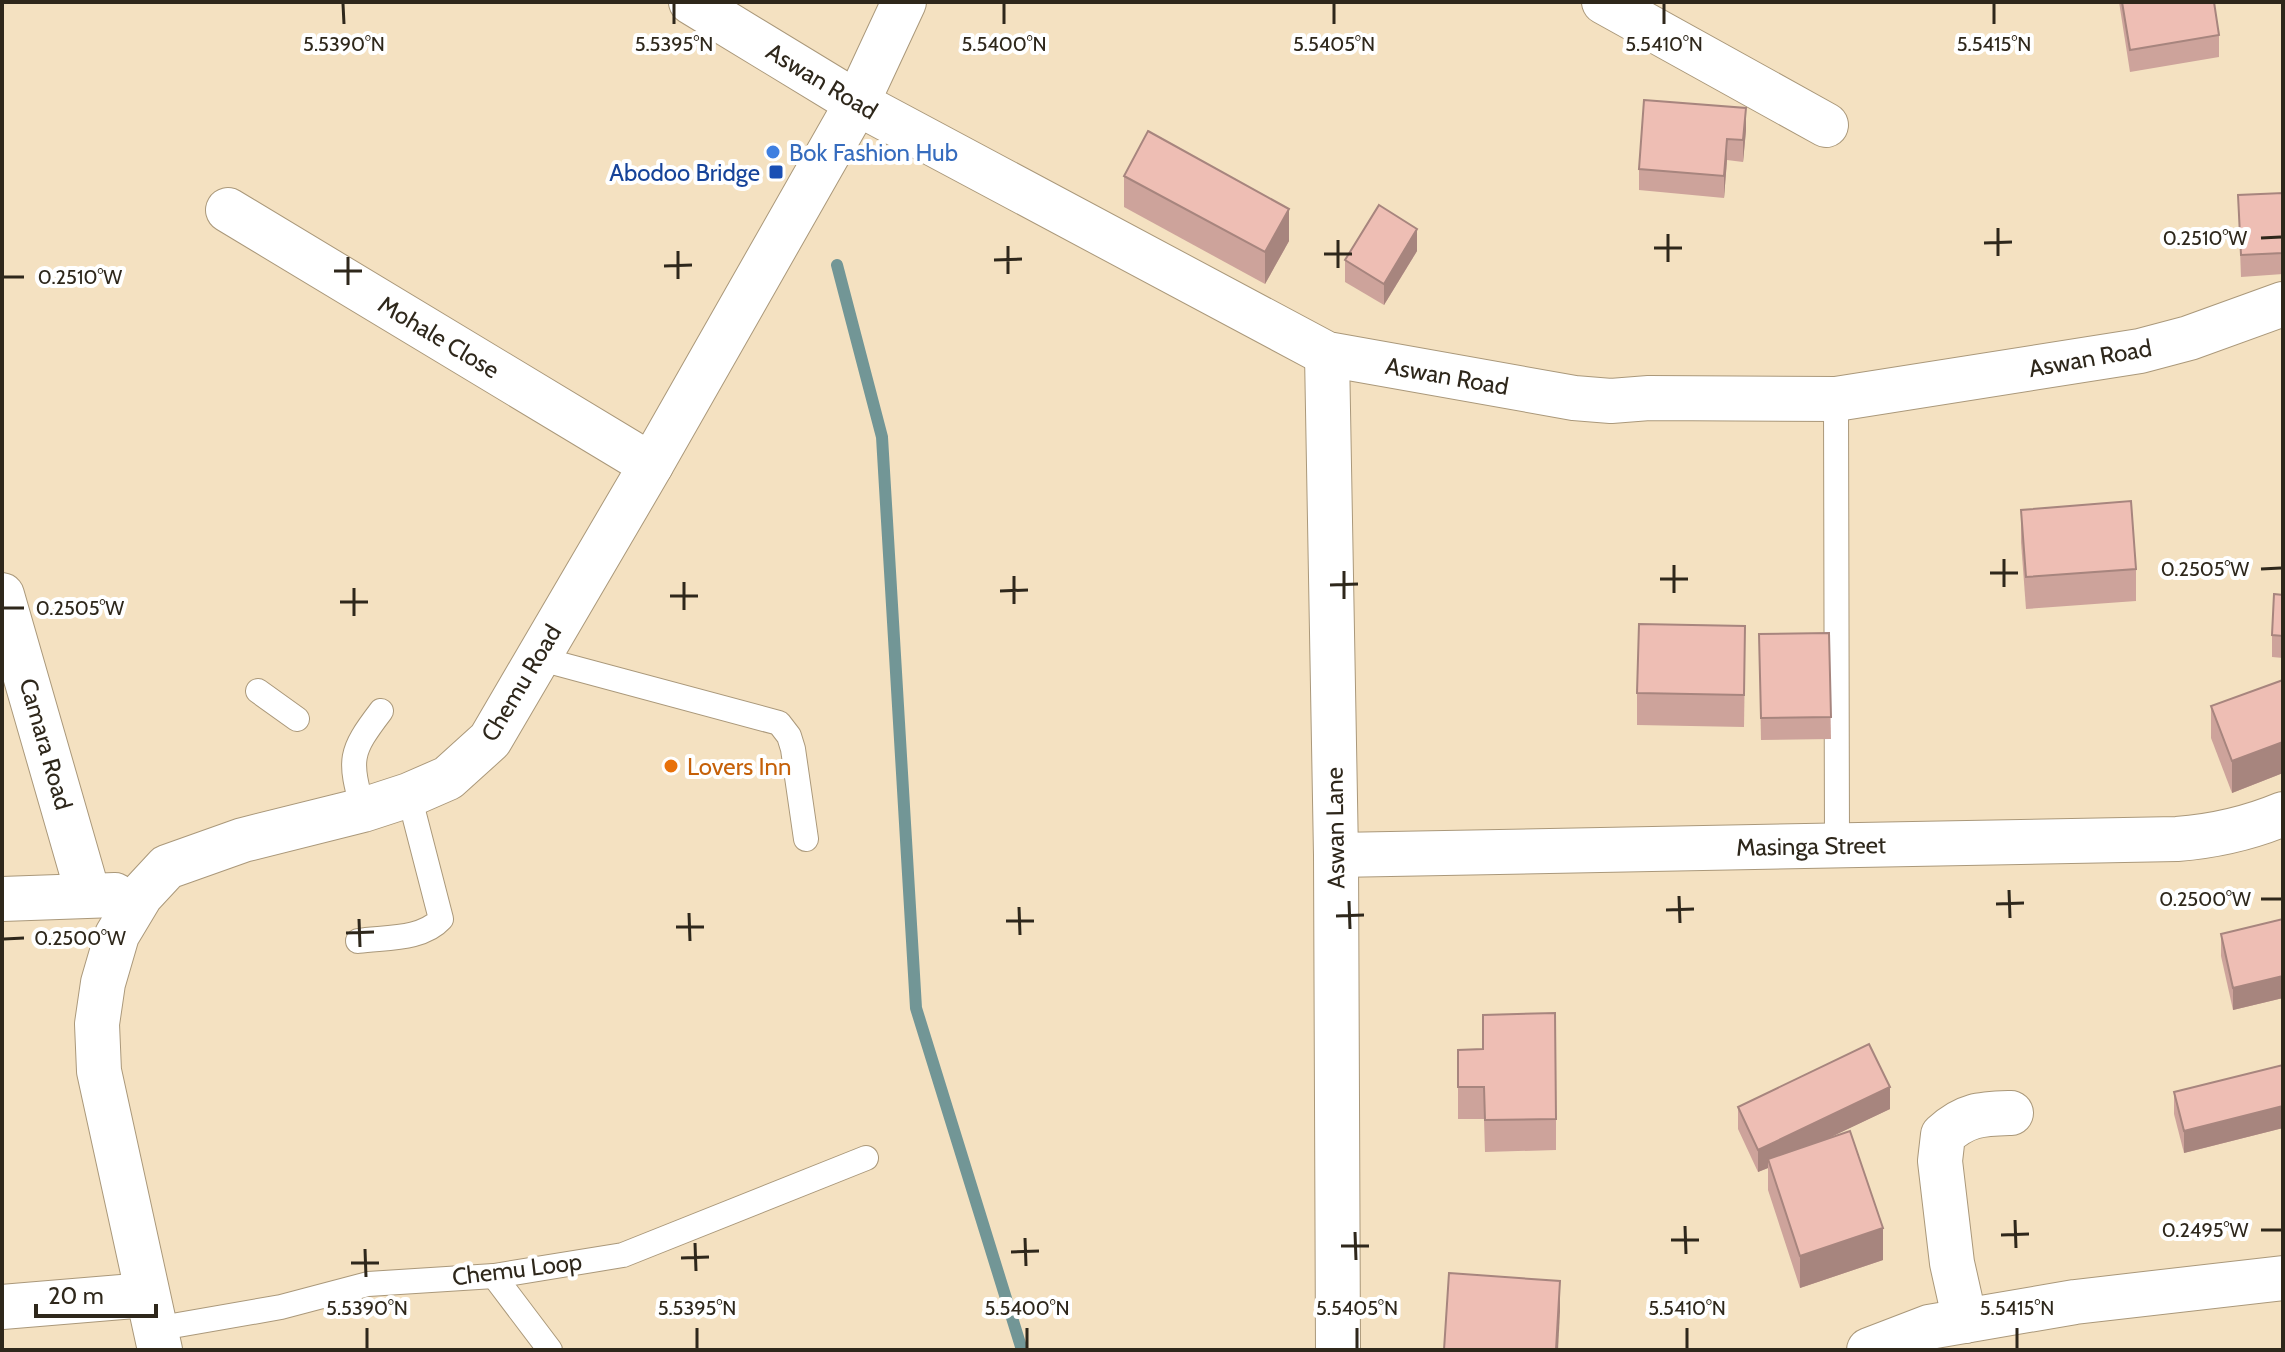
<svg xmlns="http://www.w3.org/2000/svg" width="2285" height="1352" viewBox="0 0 2285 1352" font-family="Cabin,sans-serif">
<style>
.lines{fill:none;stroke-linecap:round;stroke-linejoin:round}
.stream{stroke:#729696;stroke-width:12}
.service-casing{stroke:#aa987a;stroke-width:26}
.minor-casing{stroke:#aa987a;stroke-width:46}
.tertiary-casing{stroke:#aa987a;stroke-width:46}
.service{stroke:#fff;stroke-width:24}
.minor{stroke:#fff;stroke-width:44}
.tertiary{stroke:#fff;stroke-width:44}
.wall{fill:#cda39b}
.shaded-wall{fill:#a7857e}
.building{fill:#eebeb4;stroke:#a7857e;stroke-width:2}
.ticks{fill:none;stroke:#2e271b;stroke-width:3}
.shop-dot{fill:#3f7fe0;stroke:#fff;stroke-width:3}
.transit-dot{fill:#1a4fb4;stroke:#fff;stroke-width:3}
.food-dot{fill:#e8710a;stroke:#fff;stroke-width:3}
.labels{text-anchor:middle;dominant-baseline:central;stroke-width:8;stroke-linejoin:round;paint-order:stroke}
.street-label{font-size:24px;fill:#2e271b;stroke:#fff}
.shop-label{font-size:24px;fill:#366cbe;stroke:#fff;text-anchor:start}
.transit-label{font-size:24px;fill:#164399;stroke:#fff;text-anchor:end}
.food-label{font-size:24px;fill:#c56008;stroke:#fff;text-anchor:start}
.ticks-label{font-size:20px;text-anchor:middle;fill:#2e271b;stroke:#fff;stroke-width:8;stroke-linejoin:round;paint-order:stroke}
</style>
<rect width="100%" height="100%" fill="#f4e1c1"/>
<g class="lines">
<!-- stream -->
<path class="stream" d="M 837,265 L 882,437 L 916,1008 L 1022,1350"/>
<!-- service casing -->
<g class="service-casing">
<g id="service">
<path d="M 1836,399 L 1837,846"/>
<path d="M 537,658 L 779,723 L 789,736 L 793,749 L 806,839"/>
<path d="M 258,691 L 297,719"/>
<path d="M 363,810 C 349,759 349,753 381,711"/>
<path d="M 358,941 C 385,937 422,940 441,919 L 409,795"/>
<path d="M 494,1276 L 550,1350"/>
<path d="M 155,1329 L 281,1307 L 368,1284 L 494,1276 L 623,1255 L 866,1158"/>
</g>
</g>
<!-- minor casing -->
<g class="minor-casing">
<g id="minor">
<path d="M 691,2 L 857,103 L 1327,354 L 1574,398 L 1611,401 L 1649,398 L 1836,399 L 2140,351 L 2189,338 L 2283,304"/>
<path d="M 1604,2 L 1826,125"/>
<path d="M 228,210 L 651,465"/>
<path d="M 1327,354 L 1336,855 L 1338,1350"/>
<path d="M 2,595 L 88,894"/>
<path d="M 1336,855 L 2177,839 C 2215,836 2247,829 2283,814"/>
<path d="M 2,899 L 115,895"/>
<path d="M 2,1307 L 146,1295"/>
<path d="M 1965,1321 L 1952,1263 L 1940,1161 L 1943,1135 C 1966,1114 1981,1114 2011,1113"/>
<path d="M 1869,1350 L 1929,1327 L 2075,1302 L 2283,1278"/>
</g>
</g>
<!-- tertiary casing -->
<g class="tertiary-casing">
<path id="tertiary" d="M 160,1350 L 99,1071 L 97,1024 L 103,983 L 117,935 L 141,895 L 167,867 L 243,840 L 363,810 L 409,795 L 448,778 L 490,740 L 651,465 L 857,103 L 904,2"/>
</g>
<!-- service -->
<use href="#service" class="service"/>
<!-- minor -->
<use href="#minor" class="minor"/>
<!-- tertiary -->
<use href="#tertiary" class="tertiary"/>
</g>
<!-- wall -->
<g class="wall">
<path d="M 2119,2 L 2214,2 L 2219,35 L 2219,57 L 2130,72 Z"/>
<path d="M 1746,130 L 1743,162 L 1727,160 L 1724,198 L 1639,190 L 1639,169 Z"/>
<path d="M 1124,176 L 1289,241 L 1265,284 L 1124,207 Z"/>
<path d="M 2283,193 L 2283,274 L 2241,277 L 2238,195 Z"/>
<path d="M 1417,251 L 1384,305 L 1345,282 L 1345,260 Z"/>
<path d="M 2021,510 L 2136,569 L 2136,601 L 2026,609 L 2021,542 Z"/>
<path d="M 2283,595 L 2283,658 L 2272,657 L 2272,635 Z"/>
<path d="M 1829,633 L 1831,739 L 1761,740 L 1759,634 Z"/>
<path d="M 1745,658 L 1744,727 L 1637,725 L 1637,693 Z"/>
<path d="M 2283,680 L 2283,773 L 2232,793 L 2211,738 L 2211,706 Z"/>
<path d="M 2283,919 L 2283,998 L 2233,1010 L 2221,956 L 2221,934 Z"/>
<path d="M 1458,1050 L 1556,1119 L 1556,1150 L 1485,1152 L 1484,1119 L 1458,1119 Z"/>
<path d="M 2283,1065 L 2283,1128 L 2184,1153 L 2174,1114 L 2174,1092 Z"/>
<path d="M 1738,1107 L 1890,1109 L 1830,1137 L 1883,1260 L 1800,1288 L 1768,1190 L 1768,1168 L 1758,1172 L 1738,1129 Z"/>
</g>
<!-- shaded-wall -->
<g class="shaded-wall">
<path d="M 1746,108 L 1746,130 L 1743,162 L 1743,140 Z"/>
<path d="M 1727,139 L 1727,160 L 1724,198 L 1724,176 Z"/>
<path d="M 1289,209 L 1289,241 L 1265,284 L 1265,252 Z"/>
<path d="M 1417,229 L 1417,251 L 1384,305 L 1384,284 Z"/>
<path d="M 2283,742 L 2283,773 L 2232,793 L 2232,761 Z"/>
<path d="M 2283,976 L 2283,998 L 2233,1010 L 2233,988 Z"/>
<path d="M 1890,1087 L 1890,1109 L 1770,1166 L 1768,1159 L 1768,1168 L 1758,1172 L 1758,1150 Z"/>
<path d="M 2283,1106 L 2283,1128 L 2184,1153 L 2184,1131 Z"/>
<path d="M 1883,1228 L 1883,1260 L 1800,1288 L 1800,1256 Z"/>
<path d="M 1560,1281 L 1560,1312 L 1558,1350 L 1556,1350 Z"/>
</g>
<!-- building -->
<g class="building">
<path d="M 2122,2 L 2214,2 L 2219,35 L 2130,50 Z"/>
<path d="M 1644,100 L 1746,108 L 1743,140 L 1727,139 L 1724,176 L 1639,169 Z"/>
<path d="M 1148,131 L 1289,209 L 1265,252 L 1124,176 Z"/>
<path d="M 2283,193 L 2283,253 L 2241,255 L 2238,195 Z"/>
<path d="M 1379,205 L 1417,229 L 1384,284 L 1345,260 Z"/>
<path d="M 2131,501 L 2136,569 L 2026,577 L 2021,510 Z"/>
<path d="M 2274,594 L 2283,595 L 2283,636 L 2272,635 Z"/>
<path d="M 1639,624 L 1745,626 L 1744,695 L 1637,693 Z"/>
<path d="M 1829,633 L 1831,717 L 1761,718 L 1759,634 Z"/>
<path d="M 2283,680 L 2283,742 L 2232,761 L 2211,706 Z"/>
<path d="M 2283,919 L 2283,976 L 2233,988 L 2221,934 Z"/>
<path d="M 1555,1013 L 1556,1119 L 1485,1120 L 1484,1087 L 1458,1087 L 1458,1050 L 1483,1049 L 1483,1015 Z"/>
<path d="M 1869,1044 L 1890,1087 L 1758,1150 L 1738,1107 Z"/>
<path d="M 2283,1065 L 2283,1106 L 2184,1131 L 2174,1092 Z"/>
<path d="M 1850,1131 L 1883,1228 L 1800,1256 L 1768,1159 Z"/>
<path d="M 1449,1273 L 1560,1281 L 1556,1350 L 1444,1350 Z"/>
</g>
<!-- ticks -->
<path class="ticks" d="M 343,4 L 344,24M 674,4 L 674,24M 1004,4 L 1004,24M 1334,4 L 1334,24M 1664,4 L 1664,24M 1994,4 L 1994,24M 1998,228 L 1998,256M 1668,234 L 1668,262M 2261,238 L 2281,237M 1338,240 L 1338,268M 1984,243 L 2012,242M 1008,246 L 1008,274M 1654,248 L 1682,248M 678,251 L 678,279M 1324,254 L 1352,254M 348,257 L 348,285M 994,260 L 1022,259M 664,266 L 692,265M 334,271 L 362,271M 4,277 L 24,277M 2004,559 L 2004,587M 1674,565 L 1674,593M 2261,569 L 2281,568M 1344,571 L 1344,599M 1990,573 L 2018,573M 1014,576 L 1014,604M 1660,579 L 1688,579M 684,582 L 684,610M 1330,585 L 1358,584M 354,588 L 354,616M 1000,591 L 1028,590M 670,596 L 698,596M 340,602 L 368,602M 4,608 L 24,608M 2009,890 L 2010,918M 1679,896 L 1680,923M 2261,899 L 2281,899M 1349,901 L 1350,929M 1996,904 L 2024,903M 1019,907 L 1020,935M 1666,910 L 1694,909M 689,913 L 690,941M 1336,916 L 1364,915M 359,919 L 360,947M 1006,921 L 1034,921M 676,927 L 704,927M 346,933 L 374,932M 4,939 L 24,938M 2015,1220 L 2016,1248M 1685,1226 L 1686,1254M 2261,1230 L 2281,1230M 1355,1232 L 1356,1260M 2001,1235 L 2029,1234M 1025,1238 L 1026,1266M 1671,1240 L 1699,1240M 695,1243 L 696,1271M 1341,1246 L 1369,1246M 365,1249 L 366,1277M 1011,1252 L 1039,1251M 681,1258 L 709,1257M 351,1263 L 379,1263M 367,1328 L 367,1348M 697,1328 L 697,1348M 1027,1328 L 1027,1348M 1357,1328 L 1357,1348M 1687,1328 L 1687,1348M 2017,1328 L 2017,1348"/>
<!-- markers -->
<circle class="shop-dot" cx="773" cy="152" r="8"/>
<rect class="transit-dot" x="768" y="164" width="16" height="16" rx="4"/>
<circle class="food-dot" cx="671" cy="766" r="8"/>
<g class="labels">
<!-- street labels -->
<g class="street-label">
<text transform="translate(822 81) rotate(31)">Aswan Road</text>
<text transform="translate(439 337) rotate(31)">Mohale Close</text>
<text transform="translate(2090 358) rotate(-10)">Aswan Road</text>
<text transform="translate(1447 376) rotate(10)">Aswan Road</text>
<text transform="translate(521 683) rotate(-59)">Chemu Road</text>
<text transform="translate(46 744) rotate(74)">Camara Road</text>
<text transform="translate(1335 828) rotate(-91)">Aswan Lane</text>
<text transform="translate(1811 846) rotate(-1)">Masinga Street</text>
<text transform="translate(517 1269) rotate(-7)">Chemu Loop</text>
</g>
<!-- shop labels -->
<g class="shop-label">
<text x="789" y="152">Bok Fashion Hub</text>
</g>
<!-- transit labels -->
<g class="transit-label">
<text x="760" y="172">Abodoo Bridge</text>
</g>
<!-- food labels -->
<g class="food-label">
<text x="687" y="766">Lovers Inn</text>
</g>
</g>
<g class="ticks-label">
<text x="344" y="51">5.5390°N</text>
<text x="674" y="51">5.5395°N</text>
<text x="1004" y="51">5.5400°N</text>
<text x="1334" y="51">5.5405°N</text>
<text x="1664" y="51">5.5410°N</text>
<text x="1994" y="51">5.5415°N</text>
<text x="2205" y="245">0.2510°W</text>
<text x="80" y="284">0.2510°W</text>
<text x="2205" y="576">0.2505°W</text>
<text x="80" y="615">0.2505°W</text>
<text x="2205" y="906">0.2500°W</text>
<text x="80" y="945">0.2500°W</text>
<text x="2205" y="1237">0.2495°W</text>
<text x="367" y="1315">5.5390°N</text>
<text x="697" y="1315">5.5395°N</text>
<text x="1027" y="1315">5.5400°N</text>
<text x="1357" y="1315">5.5405°N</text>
<text x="1687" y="1315">5.5410°N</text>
<text x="2017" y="1315">5.5415°N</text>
</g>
<!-- border -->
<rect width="2285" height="1352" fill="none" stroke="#2e271b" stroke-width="8"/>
<!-- scale -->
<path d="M36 1304v12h120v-12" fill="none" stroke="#2e271b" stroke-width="4"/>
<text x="48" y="1304" font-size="24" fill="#2e271b" stroke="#ffffff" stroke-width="6" paint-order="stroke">20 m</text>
</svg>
